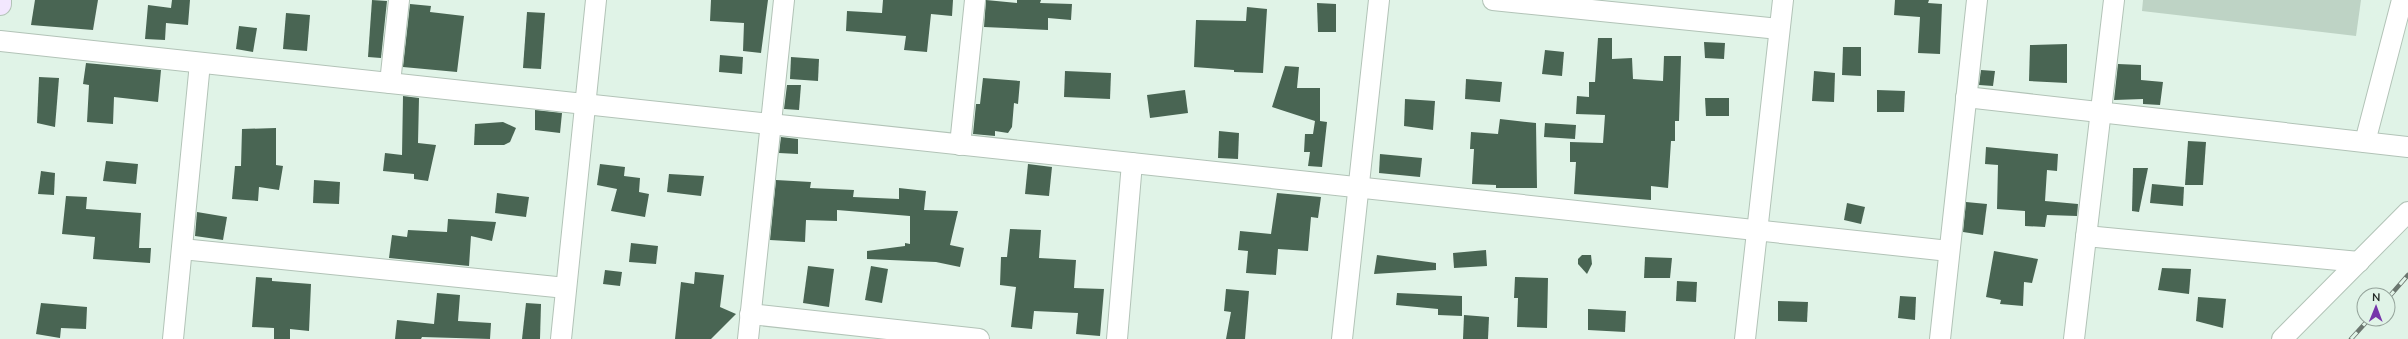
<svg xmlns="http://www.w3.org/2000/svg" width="2408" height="339" viewBox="0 0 2408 339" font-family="Mulish,sans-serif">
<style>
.green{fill:#bed3c5}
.building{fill:#496553}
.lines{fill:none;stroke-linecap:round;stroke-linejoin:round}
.minor-casing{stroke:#b2c3b7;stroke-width:22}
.secondary-casing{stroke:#b2c3b7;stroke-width:24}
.minor{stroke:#fff;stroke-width:20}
.secondary{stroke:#f2e7fe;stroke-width:22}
.rail-casing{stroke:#6b766f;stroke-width:4.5}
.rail{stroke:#e0f3e7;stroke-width:3;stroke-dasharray:9;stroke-linecap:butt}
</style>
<rect width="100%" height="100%" fill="#e0f3e7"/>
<!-- green -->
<path class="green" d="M 2143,0 L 2361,0 L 2356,36 L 2142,11 Z"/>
<!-- building -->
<g class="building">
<path d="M 35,0 L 98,0 L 93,30 L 31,25 Z"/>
<path d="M 172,0 L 190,0 L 188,25 L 166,23 L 165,40 L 145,39 L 148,5 L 171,8 Z"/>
<path d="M 372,0 L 387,1 L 381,58 L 368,57 Z"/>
<path d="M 711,0 L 768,0 L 761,53 L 743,51 L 744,23 L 710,21 Z"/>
<path d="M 883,0 L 953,0 L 952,16 L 931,14 L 927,52 L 904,50 L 906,36 L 846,31 L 847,11 L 882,13 Z"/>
<path d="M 986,0 L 1017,3 L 1017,0 L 1041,0 L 1040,3 L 1072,4 L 1071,20 L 1048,18 L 1048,30 L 984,27 Z"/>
<path d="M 1895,0 L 1929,0 L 1928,3 L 1942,4 L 1940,54 L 1918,53 L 1920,17 L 1894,15 Z"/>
<path d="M 1317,3 L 1336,4 L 1336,32 L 1318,32 Z"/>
<path d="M 410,4 L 431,6 L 430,12 L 464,16 L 457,72 L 403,67 Z"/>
<path d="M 1247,7 L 1267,9 L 1263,73 L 1234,72 L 1234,70 L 1194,67 L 1196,20 L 1246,21 Z"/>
<path d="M 527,12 L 545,13 L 541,69 L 523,68 Z"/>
<path d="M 286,13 L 310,15 L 307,51 L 283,49 Z"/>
<path d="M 239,26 L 257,28 L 253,52 L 236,49 Z"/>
<path d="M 1598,38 L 1612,38 L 1612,59 L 1632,58 L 1633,79 L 1663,81 L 1664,56 L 1681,56 L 1679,121 L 1675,121 L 1675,141 L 1671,141 L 1668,188 L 1651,186 L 1651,200 L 1574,194 L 1576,162 L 1570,162 L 1570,142 L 1603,143 L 1605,115 L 1576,114 L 1577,96 L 1589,97 L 1589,82 L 1595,82 Z"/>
<path d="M 1704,42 L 1725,43 L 1724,59 L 1705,58 Z"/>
<path d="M 2067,44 L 2067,83 L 2029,81 L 2030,45 Z"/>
<path d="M 1843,47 L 1861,47 L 1861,76 L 1842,75 Z"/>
<path d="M 1545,50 L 1564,52 L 1562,76 L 1542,74 Z"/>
<path d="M 720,55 L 743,57 L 742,74 L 719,72 Z"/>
<path d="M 791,57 L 819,59 L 818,81 L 790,79 Z"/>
<path d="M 86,63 L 161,70 L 158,102 L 114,97 L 113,124 L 87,122 L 89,85 L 83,84 Z"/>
<path d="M 2118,64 L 2141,65 L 2141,80 L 2163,82 L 2160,105 L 2143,104 L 2143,99 L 2114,100 Z"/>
<path d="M 1285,66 L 1299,67 L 1297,88 L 1320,88 L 1320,121 L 1327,122 L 1322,167 L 1308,166 L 1310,152 L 1304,152 L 1305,134 L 1313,134 L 1315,121 L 1272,107 Z"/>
<path d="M 1981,70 L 1995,71 L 1993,86 L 1979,85 Z"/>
<path d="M 1065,71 L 1111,73 L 1110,99 L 1064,97 Z"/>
<path d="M 1814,71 L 1835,73 L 1834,102 L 1812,101 Z"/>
<path d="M 39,77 L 59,78 L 55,127 L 37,123 Z"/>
<path d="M 983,78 L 1020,81 L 1018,104 L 1014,103 L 1012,127 L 1008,133 L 995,131 L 995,136 L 973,134 L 976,104 L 980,104 Z"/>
<path d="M 1466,79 L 1502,82 L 1500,102 L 1465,99 Z"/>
<path d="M 787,85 L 801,85 L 799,110 L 784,109 Z"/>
<path d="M 1185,90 L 1188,113 L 1150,118 L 1147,95 Z"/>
<path d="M 1877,90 L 1905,91 L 1904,112 L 1877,112 Z"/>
<path d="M 403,96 L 419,98 L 418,143 L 436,145 L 428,181 L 414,179 L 414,174 L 383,171 L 385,153 L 402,155 Z"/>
<path d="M 1705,98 L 1729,98 L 1729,116 L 1706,116 Z"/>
<path d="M 1405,99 L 1435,101 L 1433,130 L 1404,126 Z"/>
<path d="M 535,110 L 562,113 L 560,133 L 535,130 Z"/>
<path d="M 1500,119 L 1536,123 L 1537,188 L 1496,188 L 1496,185 L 1472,184 L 1474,149 L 1470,149 L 1471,132 L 1498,134 Z"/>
<path d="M 503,122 L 516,128 L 510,142 L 504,145 L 474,145 L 475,124 Z"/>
<path d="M 1545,123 L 1576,125 L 1575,139 L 1544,137 Z"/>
<path d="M 276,128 L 276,165 L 283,166 L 279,190 L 259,187 L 258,201 L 232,199 L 235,166 L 241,166 L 242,129 Z"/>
<path d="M 1219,131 L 1239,133 L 1238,159 L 1218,158 Z"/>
<path d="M 781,137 L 798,139 L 798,154 L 779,153 Z"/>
<path d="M 2188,141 L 2206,142 L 2203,185 L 2185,185 Z"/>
<path d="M 1986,147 L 2058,154 L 2057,171 L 2047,170 L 2045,201 L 2078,204 L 2077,216 L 2047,215 L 2045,227 L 2025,226 L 2025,211 L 1997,209 L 1998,165 L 1985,164 Z"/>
<path d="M 1380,154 L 1422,158 L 1420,177 L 1379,173 Z"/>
<path d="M 106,161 L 138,164 L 136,184 L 103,181 Z"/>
<path d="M 600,164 L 625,167 L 624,176 L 640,178 L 639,192 L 649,194 L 645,217 L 611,211 L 617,189 L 597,185 Z"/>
<path d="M 1028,164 L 1052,167 L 1049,196 L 1025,194 Z"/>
<path d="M 2133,168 L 2148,168 L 2139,212 L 2132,211 Z"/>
<path d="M 41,171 L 55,173 L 54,195 L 38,194 Z"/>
<path d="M 669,174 L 704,176 L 701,196 L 667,192 Z"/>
<path d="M 314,180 L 340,182 L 339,204 L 313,203 Z"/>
<path d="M 776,180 L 811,182 L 810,188 L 854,190 L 853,197 L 899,199 L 899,188 L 926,191 L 924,210 L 958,211 L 950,245 L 964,248 L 960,267 L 936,262 L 867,259 L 867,251 L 905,246 L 905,243 L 910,244 L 910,216 L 837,210 L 837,221 L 806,220 L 805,242 L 770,240 Z"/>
<path d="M 2152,184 L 2184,187 L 2183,206 L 2150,203 Z"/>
<path d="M 497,193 L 529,197 L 526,217 L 495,213 Z"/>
<path d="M 1277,193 L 1321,197 L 1318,218 L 1311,217 L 1308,251 L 1278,249 L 1276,275 L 1246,273 L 1248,251 L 1238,250 L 1240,231 L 1271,234 Z"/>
<path d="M 66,196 L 87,197 L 86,209 L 141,213 L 139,248 L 151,248 L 150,263 L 93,259 L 95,237 L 62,234 Z"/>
<path d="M 1966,202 L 1987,204 L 1983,235 L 1963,232 Z"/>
<path d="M 1847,203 L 1865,207 L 1861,224 L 1844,220 Z"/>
<path d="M 197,212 L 227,217 L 223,240 L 195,236 Z"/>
<path d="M 448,219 L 496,222 L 492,241 L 471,236 L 469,266 L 389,258 L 392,235 L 407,237 L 408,230 L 447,232 Z"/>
<path d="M 1010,229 L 1041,230 L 1039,258 L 1076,260 L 1074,288 L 1104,289 L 1100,336 L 1076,334 L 1078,313 L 1034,311 L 1032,329 L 1011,327 L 1016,287 L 1000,285 L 1001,257 L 1007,257 Z"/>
<path d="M 631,243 L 658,246 L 656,264 L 629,262 Z"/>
<path d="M 1486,250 L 1487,266 L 1454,268 L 1453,253 Z"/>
<path d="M 1994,251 L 2038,259 L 2032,283 L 2024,282 L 2023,306 L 2000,304 L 2001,300 L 1986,297 Z"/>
<path d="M 1377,255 L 1436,263 L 1436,270 L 1374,274 Z"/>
<path d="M 1582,255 L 1591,255 L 1592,264 L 1587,274 L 1578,264 L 1578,259 Z"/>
<path d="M 1645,257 L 1672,258 L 1670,278 L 1644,278 Z"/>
<path d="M 808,266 L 834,269 L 829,307 L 803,303 Z"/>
<path d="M 871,266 L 888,269 L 882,303 L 865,300 Z"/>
<path d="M 2162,268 L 2191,269 L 2189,294 L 2158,290 Z"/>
<path d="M 605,270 L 622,272 L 620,286 L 603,284 Z"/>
<path d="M 695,272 L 724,275 L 720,307 L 736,314 L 711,339 L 675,339 L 681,282 L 694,284 Z"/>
<path d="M 256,277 L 272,278 L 272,281 L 311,284 L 309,331 L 290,329 L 290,339 L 274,339 L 274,328 L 252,327 Z"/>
<path d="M 1515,277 L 1548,278 L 1547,328 L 1517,327 L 1518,298 L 1514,298 Z"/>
<path d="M 1677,281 L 1697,282 L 1696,302 L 1676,301 Z"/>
<path d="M 1226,289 L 1249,291 L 1245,339 L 1226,339 L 1231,312 L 1224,311 Z"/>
<path d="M 437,293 L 460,295 L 458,321 L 491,323 L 490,339 L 422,337 L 421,339 L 395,339 L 397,320 L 434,324 Z"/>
<path d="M 1397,293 L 1462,296 L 1462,316 L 1438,315 L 1438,309 L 1396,305 Z"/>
<path d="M 1900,296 L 1916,297 L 1915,320 L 1898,318 Z"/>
<path d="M 2198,297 L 2226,299 L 2223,328 L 2196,321 Z"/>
<path d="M 1778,301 L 1808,302 L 1807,322 L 1778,321 Z"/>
<path d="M 41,303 L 87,307 L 86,329 L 61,328 L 60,338 L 36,334 Z"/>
<path d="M 526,303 L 541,304 L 540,339 L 522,339 Z"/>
<path d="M 1588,309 L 1626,311 L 1625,332 L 1588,330 Z"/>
<path d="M 1464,315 L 1489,317 L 1488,339 L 1463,339 Z"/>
</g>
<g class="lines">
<!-- minor casing -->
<g class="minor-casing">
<g id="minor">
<path d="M 1493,0 L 1779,29"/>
<path d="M 0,41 L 1949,251"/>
<path d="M 390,83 L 399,0"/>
<path d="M 1966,97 L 2408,147"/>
<path d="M 2365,142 L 2402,0"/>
<path d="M 960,145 L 975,0"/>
<path d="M 2086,236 L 2359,262"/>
<path d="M 182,249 L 566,288"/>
<path d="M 750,314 L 979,339"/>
<path d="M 173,339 L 200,63"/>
<path d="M 561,339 L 596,0"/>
<path d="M 748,339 L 784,0"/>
<path d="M 1117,339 L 1132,163"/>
<path d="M 1342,339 L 1379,0"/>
<path d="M 1745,339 L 1783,0"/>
<path d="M 1940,339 L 1977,0"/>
<path d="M 2074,339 L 2114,0"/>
<path d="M 2282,339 L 2408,212"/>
</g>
</g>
<!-- secondary casing -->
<g class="secondary-casing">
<path id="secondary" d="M 0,4 L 0,0"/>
</g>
<!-- minor -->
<use href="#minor" class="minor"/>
<!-- secondary -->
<use href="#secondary" class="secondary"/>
<!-- rail casing -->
<g class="rail-casing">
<g id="rail">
<path d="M 2388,298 L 2408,275"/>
<path d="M 2351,339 L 2369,319"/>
</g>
</g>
<!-- rail -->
<use href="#rail" class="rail"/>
</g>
<!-- north arrow -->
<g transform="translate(2376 307) rotate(1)"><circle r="19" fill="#e0f3e7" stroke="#94a39a"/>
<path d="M0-3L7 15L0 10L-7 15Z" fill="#7635aa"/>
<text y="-6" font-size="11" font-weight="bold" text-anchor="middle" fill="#232a26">N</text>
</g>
</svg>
